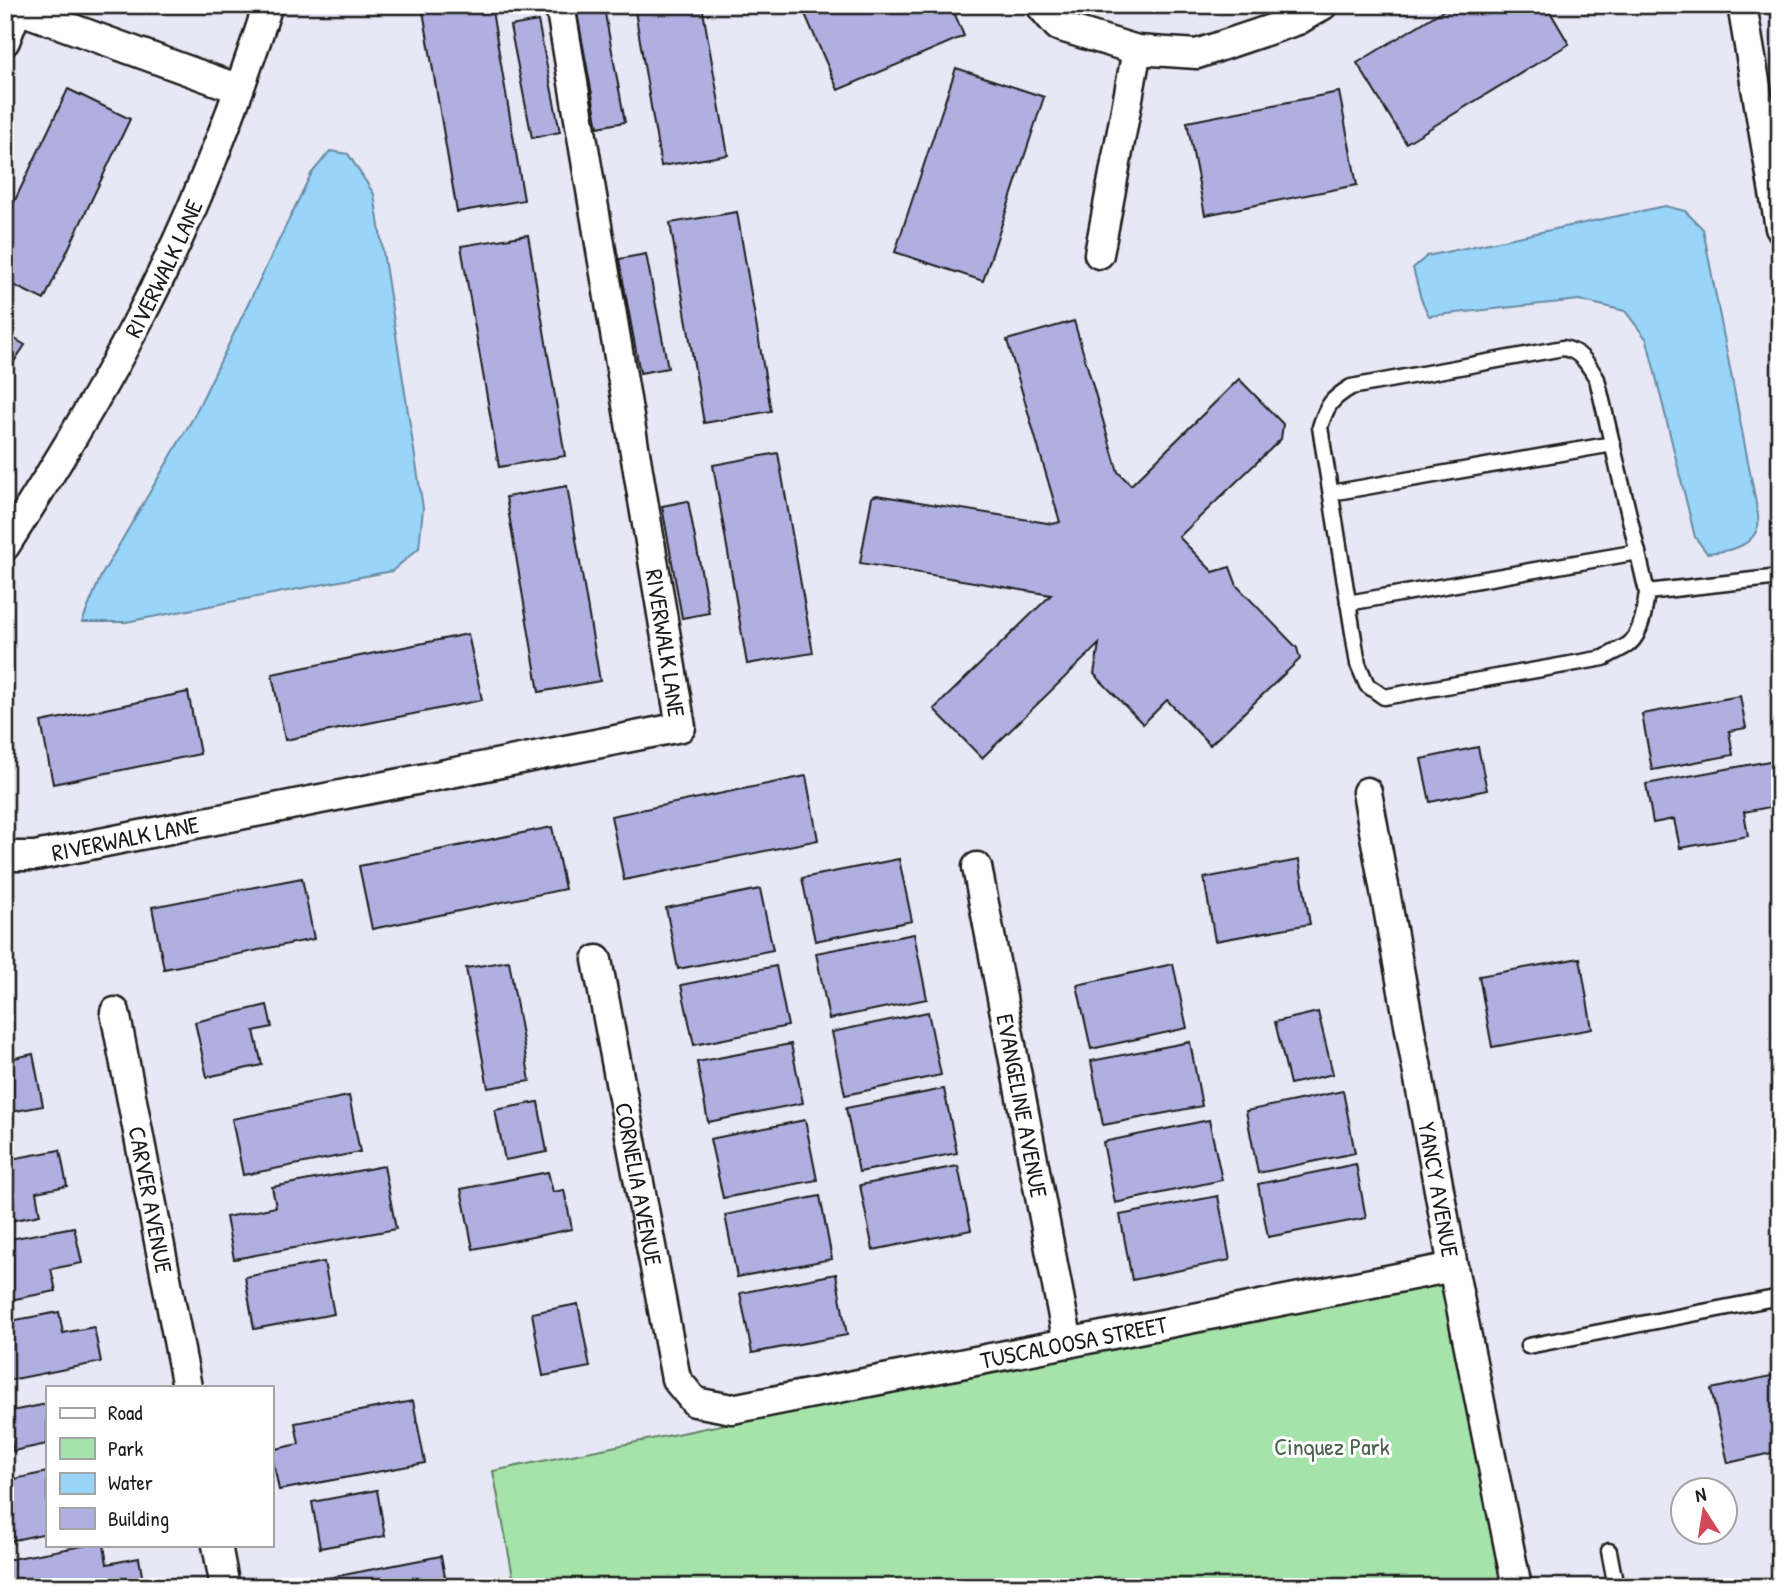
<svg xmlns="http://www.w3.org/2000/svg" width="1785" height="1592" viewBox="0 0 1785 1592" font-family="'Patrick Hand',sans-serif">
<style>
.green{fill:#a6e3aa;stroke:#618063;stroke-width:2}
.water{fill:#99d4f9;stroke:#678aa1;stroke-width:2}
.building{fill:#afb0e1;stroke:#1c1c1c;stroke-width:2}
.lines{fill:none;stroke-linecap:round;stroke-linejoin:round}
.service-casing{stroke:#1c1c1c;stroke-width:19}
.minor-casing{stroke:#1c1c1c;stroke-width:33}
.service{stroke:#fff;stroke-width:14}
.minor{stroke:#fff;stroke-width:28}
.labels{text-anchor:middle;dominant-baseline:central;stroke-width:6;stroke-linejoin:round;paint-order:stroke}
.street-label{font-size:24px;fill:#1c1c1c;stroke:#fff}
.park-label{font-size:24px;fill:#4c624e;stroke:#fff}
</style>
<rect width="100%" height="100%" fill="#e7e7f6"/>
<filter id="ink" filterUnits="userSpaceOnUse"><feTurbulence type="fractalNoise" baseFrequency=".0143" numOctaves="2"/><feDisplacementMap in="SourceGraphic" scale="14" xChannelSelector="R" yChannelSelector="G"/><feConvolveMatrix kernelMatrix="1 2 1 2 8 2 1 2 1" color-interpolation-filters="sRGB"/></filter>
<g filter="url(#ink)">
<!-- green -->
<path class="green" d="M 1444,1279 L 1503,1587 L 515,1587 L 493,1471 Z"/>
<!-- water -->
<g class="water">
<path d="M 330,151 L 348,154 L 374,194 L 423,508 L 419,548 L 392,571 L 126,622 L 82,622 L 101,576 L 193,418 L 311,174 Z"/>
<path d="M 1665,206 L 1685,211 L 1703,229 L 1755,498 C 1756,506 1760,518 1758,526 C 1753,548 1725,552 1707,553 L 1695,537 L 1647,340 L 1625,311 L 1579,300 L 1429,316 L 1421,299 L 1413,268 L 1427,256 Z"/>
</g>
<!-- building -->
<g class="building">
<path d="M 422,5 L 491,5 L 524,200 L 457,212 Z"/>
<path d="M 634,5 L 702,5 L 728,155 L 661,166 Z"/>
<path d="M 806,5 L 951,5 L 964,36 L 838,90 L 802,7 Z"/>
<path d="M 1452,5 L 1546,5 L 1569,44 L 1406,143 L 1357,63 Z"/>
<path d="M 604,8 L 625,122 L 598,127 L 577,13 Z"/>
<path d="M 538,21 L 560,132 L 532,138 L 510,26 Z"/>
<path d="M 956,68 L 1044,97 L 983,281 L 895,252 Z"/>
<path d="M 68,89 L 130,119 L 44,300 L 5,281 L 5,221 Z"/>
<path d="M 1339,92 L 1357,185 L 1205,215 L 1187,122 Z"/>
<path d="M 737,212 L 771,411 L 704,423 L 670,223 Z"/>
<path d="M 528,235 L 565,456 L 499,467 L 461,246 Z"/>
<path d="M 646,254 L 668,368 L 640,373 L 619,259 Z"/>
<path d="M 1074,321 L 1118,472 L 1131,485 L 1239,379 L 1283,424 L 1281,439 L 1179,537 L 1213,572 L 1230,567 L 1237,586 L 1297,648 L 1300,659 L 1210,745 L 1167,700 L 1143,724 L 1094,674 L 1099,644 L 982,758 L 934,709 L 1051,595 L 860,563 L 872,497 L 877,495 L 1053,524 L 1060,522 L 1007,340 Z"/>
<path d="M 5,333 L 25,345 L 5,375 Z"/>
<path d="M 778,453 L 813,653 L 747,664 L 713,465 Z"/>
<path d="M 567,486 L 600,681 L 539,692 L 506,497 Z"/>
<path d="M 688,501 L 709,613 L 682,618 L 662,506 Z"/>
<path d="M 468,634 L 482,700 L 285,740 L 272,674 Z"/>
<path d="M 188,692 L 200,754 L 53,784 L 41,722 Z"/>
<path d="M 1740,696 L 1746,728 L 1729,731 L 1733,755 L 1652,770 L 1642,714 Z"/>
<path d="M 1478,747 L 1487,790 L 1430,802 L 1421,759 Z"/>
<path d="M 1780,759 L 1780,805 L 1744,812 L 1748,836 L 1680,848 L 1674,819 L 1653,823 L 1646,784 Z"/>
<path d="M 806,776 L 818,840 L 624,880 L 611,816 Z"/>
<path d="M 552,827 L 565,889 L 372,929 L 359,866 Z"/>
<path d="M 899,859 L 912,921 L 815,941 L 802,878 Z"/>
<path d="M 1299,860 L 1310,924 L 1215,941 L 1204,878 Z"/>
<path d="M 302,878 L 314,939 L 164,969 L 152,907 Z"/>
<path d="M 760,889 L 773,950 L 678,969 L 666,908 Z"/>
<path d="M 914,934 L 927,999 L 829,1019 L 816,953 Z"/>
<path d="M 1580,958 L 1592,1029 L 1492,1047 L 1479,976 Z"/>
<path d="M 509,961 L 530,1081 L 488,1088 L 466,968 Z"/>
<path d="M 1173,964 L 1187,1028 L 1091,1049 L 1077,985 Z"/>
<path d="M 776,966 L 788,1026 L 694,1045 L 681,985 Z"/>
<path d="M 267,1005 L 272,1027 L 254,1031 L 262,1065 L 207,1077 L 195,1022 Z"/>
<path d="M 928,1012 L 941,1075 L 845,1095 L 832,1032 Z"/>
<path d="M 1318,1012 L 1333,1074 L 1290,1084 L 1275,1022 Z"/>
<path d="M 1190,1042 L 1202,1106 L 1103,1125 L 1091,1061 Z"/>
<path d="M 791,1044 L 803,1103 L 708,1122 L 697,1062 Z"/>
<path d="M 33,1054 L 43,1106 L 5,1113 L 5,1060 Z"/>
<path d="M 944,1089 L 957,1153 L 859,1172 L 846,1108 Z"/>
<path d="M 1343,1091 L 1355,1153 L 1258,1173 L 1246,1111 Z"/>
<path d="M 349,1096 L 360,1152 L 243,1175 L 232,1119 Z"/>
<path d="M 538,1102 L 547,1152 L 505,1160 L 495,1110 Z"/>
<path d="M 805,1120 L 817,1180 L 723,1198 L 710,1139 Z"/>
<path d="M 1209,1120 L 1222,1180 L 1115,1203 L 1103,1142 Z"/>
<path d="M 60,1150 L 67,1186 L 36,1192 L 40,1215 L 5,1222 L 5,1160 Z"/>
<path d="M 1356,1164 L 1366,1218 L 1268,1237 L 1258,1184 Z"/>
<path d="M 384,1166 L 396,1229 L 234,1259 L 226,1217 L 276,1207 L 272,1187 Z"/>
<path d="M 958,1166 L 971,1230 L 873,1250 L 860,1185 Z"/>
<path d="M 548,1172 L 553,1192 L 564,1190 L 572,1229 L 473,1249 L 461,1189 Z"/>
<path d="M 820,1196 L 832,1259 L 737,1277 L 725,1215 Z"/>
<path d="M 1218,1196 L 1230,1260 L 1132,1280 L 1120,1215 Z"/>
<path d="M 74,1227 L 82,1263 L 51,1269 L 56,1291 L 5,1301 L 5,1240 Z"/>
<path d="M 324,1262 L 334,1314 L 254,1329 L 245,1277 Z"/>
<path d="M 836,1274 L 847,1335 L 752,1353 L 740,1293 Z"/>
<path d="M 578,1304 L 590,1367 L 543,1376 L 532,1313 Z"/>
<path d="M 59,1312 L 63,1333 L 94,1327 L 101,1362 L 5,1381 L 5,1322 Z"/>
<path d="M 1780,1374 L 1780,1451 L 1728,1463 L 1711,1389 Z"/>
<path d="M 413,1401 L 425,1463 L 279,1490 L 271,1450 L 299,1444 L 295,1423 Z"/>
<path d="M 47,1404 L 47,1444 L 13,1451 L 6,1412 Z"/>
<path d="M 47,1472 L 47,1533 L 5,1542 L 5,1481 Z"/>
<path d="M 377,1490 L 385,1536 L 320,1548 L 312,1502 Z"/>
<path d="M 88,1545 L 104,1545 L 107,1564 L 139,1558 L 144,1587 L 5,1587 L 5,1560 Z"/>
<path d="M 441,1556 L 447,1587 L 298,1587 L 297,1584 Z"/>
</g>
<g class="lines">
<!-- service casing -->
<g class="service-casing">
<g id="service">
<path d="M 1563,348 C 1581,351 1588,364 1597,379 L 1647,592 C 1645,608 1642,633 1629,644 C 1622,649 1612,653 1604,658 L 1384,697 L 1367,685 L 1358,664 L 1320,427 C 1327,405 1331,399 1351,387 Z"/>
<path d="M 1331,493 L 1613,444"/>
<path d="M 1647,592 L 1780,577"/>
<path d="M 1348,603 L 1638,552"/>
<path d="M 1528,1346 L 1780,1297"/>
<path d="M 1609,1551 L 1616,1587"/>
</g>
</g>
<!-- minor casing -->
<g class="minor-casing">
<g id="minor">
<path d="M 1040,5 L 1058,26 L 1137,50 L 1197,54 L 1298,20 L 1323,5"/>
<path d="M 1742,5 L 1780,228"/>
<path d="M 18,9 L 239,89"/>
<path d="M 5,41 L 19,5"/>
<path d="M 1099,254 L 1137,50"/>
<path id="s1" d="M 5,546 C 52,472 98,398 138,321 C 191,220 233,113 268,5"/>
<path id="s2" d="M 1367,792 L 1453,1267 L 1517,1587"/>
<path id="s3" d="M 5,856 L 35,856 L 681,727 L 560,5"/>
<path id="s4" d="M 977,867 L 1068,1343"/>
<path id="s5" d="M 597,960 L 676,1379 L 695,1402 L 732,1409 L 1453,1267"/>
<path id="s6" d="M 115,1012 L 187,1387"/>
<path d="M 217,1545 L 225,1587"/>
</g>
</g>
<!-- service -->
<use href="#service" class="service"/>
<!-- minor -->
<use href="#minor" class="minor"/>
</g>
</g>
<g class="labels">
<!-- street labels -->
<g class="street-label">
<text stroke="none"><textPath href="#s1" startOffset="320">RIVERWALK LANE</textPath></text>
<text transform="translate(666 643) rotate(81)">RIVERWALK LANE</text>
<text stroke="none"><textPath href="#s3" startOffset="122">RIVERWALK LANE</textPath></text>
<text stroke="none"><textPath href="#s4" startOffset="243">EVANGELINE AVENUE</textPath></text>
<text stroke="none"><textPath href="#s5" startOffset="228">CORNELIA AVENUE</textPath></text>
<text stroke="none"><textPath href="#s2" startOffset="404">YANCY AVENUE</textPath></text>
<text stroke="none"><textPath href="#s6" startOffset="191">CARVER AVENUE</textPath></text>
<text stroke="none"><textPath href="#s5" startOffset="842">TUSCALOOSA STREET</textPath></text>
</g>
<!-- park labels -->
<g class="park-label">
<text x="1332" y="1446">Cinquez Park</text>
</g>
</g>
<!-- margin -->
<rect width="1785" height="1592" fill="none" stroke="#fff" stroke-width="28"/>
<rect x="14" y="14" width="1757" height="1564" fill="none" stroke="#1c1c1c" stroke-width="2.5" filter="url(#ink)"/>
<!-- legend -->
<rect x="46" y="1386" width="228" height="161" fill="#ffffff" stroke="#a4a4a4" stroke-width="2"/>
<rect x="60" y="1408" width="35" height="10" fill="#ffffff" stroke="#a4a4a4" stroke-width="2"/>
<text x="108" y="1420" font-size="21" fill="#1c1c1c">Road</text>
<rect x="60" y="1438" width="35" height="21" fill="#a6e3aa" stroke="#a4a4a4" stroke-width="2"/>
<text x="108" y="1456" font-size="21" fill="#1c1c1c">Park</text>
<rect x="60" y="1473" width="35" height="21" fill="#99d4f9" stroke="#a4a4a4" stroke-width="2"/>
<text x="108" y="1490" font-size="21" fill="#1c1c1c">Water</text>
<rect x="60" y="1508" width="35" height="21" fill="#afb0e1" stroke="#a4a4a4" stroke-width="2"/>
<text x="108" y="1526" font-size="21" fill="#1c1c1c">Building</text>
<!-- north arrow -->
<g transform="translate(1704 1511) rotate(348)"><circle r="33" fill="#ffffff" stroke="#a4a4a4" stroke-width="2"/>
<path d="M0-5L12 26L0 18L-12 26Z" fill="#d1495b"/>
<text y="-10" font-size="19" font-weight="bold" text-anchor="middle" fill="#1c1c1c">N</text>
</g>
</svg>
